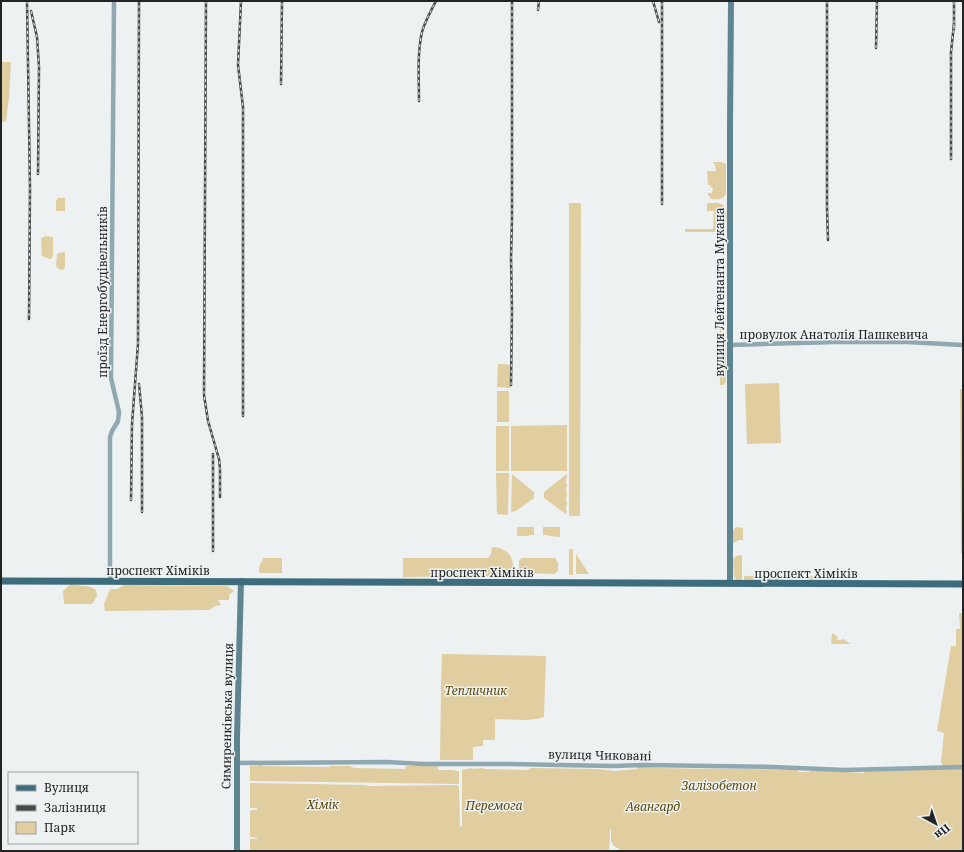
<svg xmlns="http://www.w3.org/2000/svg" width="964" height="852" viewBox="0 0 964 852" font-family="'Noto Serif',serif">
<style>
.green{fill:#e0cea0}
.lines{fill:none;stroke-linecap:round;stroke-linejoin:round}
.minor{stroke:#8fa8b1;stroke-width:4.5}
.secondary{stroke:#608592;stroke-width:6}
.primary{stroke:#3d6c7c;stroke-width:7}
.rail-casing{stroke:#48494a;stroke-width:2.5}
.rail{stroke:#edf1f2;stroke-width:1;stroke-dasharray:3;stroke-linecap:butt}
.labels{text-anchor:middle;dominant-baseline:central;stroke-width:3;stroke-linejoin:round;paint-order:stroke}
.street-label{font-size:12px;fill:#232425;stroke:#edf1f2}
.park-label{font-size:12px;font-style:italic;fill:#5b480c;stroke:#edf1f2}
</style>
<rect width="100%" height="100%" fill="#edf1f2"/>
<!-- green -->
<g class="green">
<path d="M 1,62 L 11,62 L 9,97 L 6,121 L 1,123 Z"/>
<path d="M 713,162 L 721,162 L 726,164 L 726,194 C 722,201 717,199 711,199 L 708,195 L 708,193 L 712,193 L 713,188 L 710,187 L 711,185 L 708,185 L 707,171 L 716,171 L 715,165 Z"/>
<path d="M 58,198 L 65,198 L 65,211 L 56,211 L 56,201 Z"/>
<path d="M 569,203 L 581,203 L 580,516 L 569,516 Z"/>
<path d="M 708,203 C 712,203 717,202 721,204 C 730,207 726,224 724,230 L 720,232 L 685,232 L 685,229 L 713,229 L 714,211 L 707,211 L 707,204 Z"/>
<path d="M 46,236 L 53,237 L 53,256 L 52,258 L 49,259 L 42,256 L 41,239 L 43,237 Z"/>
<path d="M 65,252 L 65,268 L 63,270 L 59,269 L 56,266 L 57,254 L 58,253 Z"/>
<path d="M 720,311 L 721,311 L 721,334 L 724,335 L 726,339 L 726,380 L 725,383 L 723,385 L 720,385 Z"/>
<path d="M 498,364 L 512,365 L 511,388 L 497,387 Z"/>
<path d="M 779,383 L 781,443 L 747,444 L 745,384 Z"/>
<path d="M 960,389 L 963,389 L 963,554 L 961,554 Z"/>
<rect x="497" y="391" width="12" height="31"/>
<path d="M 567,425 L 567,471 L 511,471 L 511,426 Z"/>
<rect x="496" y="426" width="13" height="45"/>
<path d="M 496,473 L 509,473 L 508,515 L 497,514 Z"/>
<path d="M 512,474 L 534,492 L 534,498 L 516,511 L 511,512 Z"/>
<path d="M 567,474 L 567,478 L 566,479 L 566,484 L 567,484 L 567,487 L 566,487 L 567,497 L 566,497 L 566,501 L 567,502 L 567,505 L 566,505 L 566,510 L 567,510 L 566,514 L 544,498 L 544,492 Z"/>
<path d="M 517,527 L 534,527 L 534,535 L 529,535 L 529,536 L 517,536 Z"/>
<path d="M 543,527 L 560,527 L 560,537 L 548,536 L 548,535 L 543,535 Z"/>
<path d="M 737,527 L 743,528 L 743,540 L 739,540 L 733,543 L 733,531 L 735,528 Z"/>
<path d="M 492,547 C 500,547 510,551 512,560 C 514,564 512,571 512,576 L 403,577 L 403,558 L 488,558 L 491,554 Z"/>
<rect x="569" y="549" width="4" height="26"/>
<path d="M 576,554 L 589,574 L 576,574 Z"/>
<path d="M 742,555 L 742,580 L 736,580 L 734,576 L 733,559 L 736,556 Z"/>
<path d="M 263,558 L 282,558 L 282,573 L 259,573 L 259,567 L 260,566 L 260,564 L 262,562 Z"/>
<path d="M 522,558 L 555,558 L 558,563 L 558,571 L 554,574 L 522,573 L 519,572 L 519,560 Z"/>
<path d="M 784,575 L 784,580 L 744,580 L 744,576 Z"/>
<path d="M 806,576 L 837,576 L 836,578 L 833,581 L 809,580 L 806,578 Z"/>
<path d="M 71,584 C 80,587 89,584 96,590 L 97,596 L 92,604 L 64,604 L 63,591 Z"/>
<path d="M 124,585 L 227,586 L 234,591 L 229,595 L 229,600 L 218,600 L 221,605 L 216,606 L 209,610 L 105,611 L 104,604 L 110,589 L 117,589 Z"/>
<path d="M 959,613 L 963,613 L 963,766 L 943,766 L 941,762 L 944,733 L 937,731 L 951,646 L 956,646 L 956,629 L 960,629 Z"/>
<path d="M 832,633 L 838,637 L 837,640 L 841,640 L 843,639 L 851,644 L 831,644 L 834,642 L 831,643 Z"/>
<path d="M 442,654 L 546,656 L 544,717 C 530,722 510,719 495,719 L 495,740 L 483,740 L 483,746 L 473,747 L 473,760 L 440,760 L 441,688 Z"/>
<path d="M 250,765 L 258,766 L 259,765 L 261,765 L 261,766 L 263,766 L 329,767 L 330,766 L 351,766 L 351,767 L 355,768 L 405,769 L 406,766 L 438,766 L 438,770 L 452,770 L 459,771 L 459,784 L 250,781 Z"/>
<path d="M 637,767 C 690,770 744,768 797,770 L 799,772 L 809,772 L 811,770 L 831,771 L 864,773 L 864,771 L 963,768 L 963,851 L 622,851 L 613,845 L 613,843 L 611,842 L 611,829 L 610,830 L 609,851 L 250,851 L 250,839 L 257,839 L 257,838 L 250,837 L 250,811 L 252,810 L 257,810 L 257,808 L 250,808 L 250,783 L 364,785 L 369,786 L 457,785 L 459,787 L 460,827 L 462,826 L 462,770 L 472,768 L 473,769 L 483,768 L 484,769 L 528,770 L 531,768 L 598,769 L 615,771 L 637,769 Z"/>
</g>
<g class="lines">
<!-- minor -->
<g class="minor">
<path d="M 730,345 L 836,342 L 907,342 L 963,345"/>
<path d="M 110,581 L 110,437 L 112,431 L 118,421 L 119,412 L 111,378 L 114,1"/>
<path d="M 237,763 L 387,762 L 423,764 L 508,764 L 613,766 L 643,765 L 773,767 L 845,770 L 963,767"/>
</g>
<!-- secondary -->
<g class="secondary">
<path d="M 730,583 L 730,127 L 731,1"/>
<path d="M 237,851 L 237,737 L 241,581"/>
</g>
<!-- primary -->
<path class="primary" d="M 1,581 L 963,584"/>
<!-- rail casing -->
<g class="rail-casing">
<g id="rail">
<path d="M 27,1 L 30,188 L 29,319"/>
<path d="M 206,1 L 204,395 L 208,421 L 219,459 L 220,469 L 220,497"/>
<path d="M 241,1 L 238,65 L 243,107 L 243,416"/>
<path d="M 653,1 L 659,22"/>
<path d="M 827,1 L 827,208 L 828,240"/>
<path d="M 538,10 L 539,1"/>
<path d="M 31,11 L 37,37 L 39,67 L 38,174"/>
<path d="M 954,29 L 954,1"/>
<path d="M 876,48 L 877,1"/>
<path d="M 281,84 L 282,1"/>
<path d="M 419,101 C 419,78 417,54 422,32 C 425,21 431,11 436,1"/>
<path d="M 951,159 L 951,52 L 954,24"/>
<path d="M 662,204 L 662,1"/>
<path d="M 139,384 L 142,417 L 142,512"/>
<path d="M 511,385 L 512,311 L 511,258 L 512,219 L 512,1"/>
<path d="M 131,500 L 132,424 L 138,344 L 139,1"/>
<path d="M 213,551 L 213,454"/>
</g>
</g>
<!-- rail -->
<use href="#rail" class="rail"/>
</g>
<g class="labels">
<!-- street labels -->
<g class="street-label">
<text transform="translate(102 292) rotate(-90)">проїзд Енергобудівельників</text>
<text transform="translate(719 292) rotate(-90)">вулиця Лейтенанта Мукана</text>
<text x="834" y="334">провулок Анатолія Пашкевича</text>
<text x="158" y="570">проспект Хіміків</text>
<text x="482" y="572">проспект Хіміків</text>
<text x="806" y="573">проспект Хіміків</text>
<text transform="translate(227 716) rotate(-89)">Симиренківська вулиця</text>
<text transform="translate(600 755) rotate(1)">вулиця Чиковані</text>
</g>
<!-- park labels -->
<g class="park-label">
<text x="476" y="690">Тепличник</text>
<text x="719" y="785">Залізобетон</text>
<text x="323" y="804">Хімік</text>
<text x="494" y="805">Перемога</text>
<text x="653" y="806">Авангард</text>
</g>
</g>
<!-- border -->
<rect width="964" height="852" fill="none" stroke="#232425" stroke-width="4"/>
<!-- legend -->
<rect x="8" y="772" width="130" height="72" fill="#edf1f2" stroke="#9c9fa0"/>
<rect x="16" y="785" width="20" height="6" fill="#3d6c7c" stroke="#9c9fa0"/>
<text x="44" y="792" font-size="12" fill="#232425">Вулиця</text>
<rect x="16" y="805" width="20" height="6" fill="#48494a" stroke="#9c9fa0"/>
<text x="44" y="812" font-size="12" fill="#232425">Залізниця</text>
<rect x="16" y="822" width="20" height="12" fill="#e0cea0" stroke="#9c9fa0"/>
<text x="44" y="832" font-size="12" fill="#232425">Парк</text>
<!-- north arrow -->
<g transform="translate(936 824) rotate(140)" stroke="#edf1f2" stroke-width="3" paint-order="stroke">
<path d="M0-3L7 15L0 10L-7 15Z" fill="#232425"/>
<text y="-6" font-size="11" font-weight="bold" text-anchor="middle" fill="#232425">Пн</text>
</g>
</svg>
